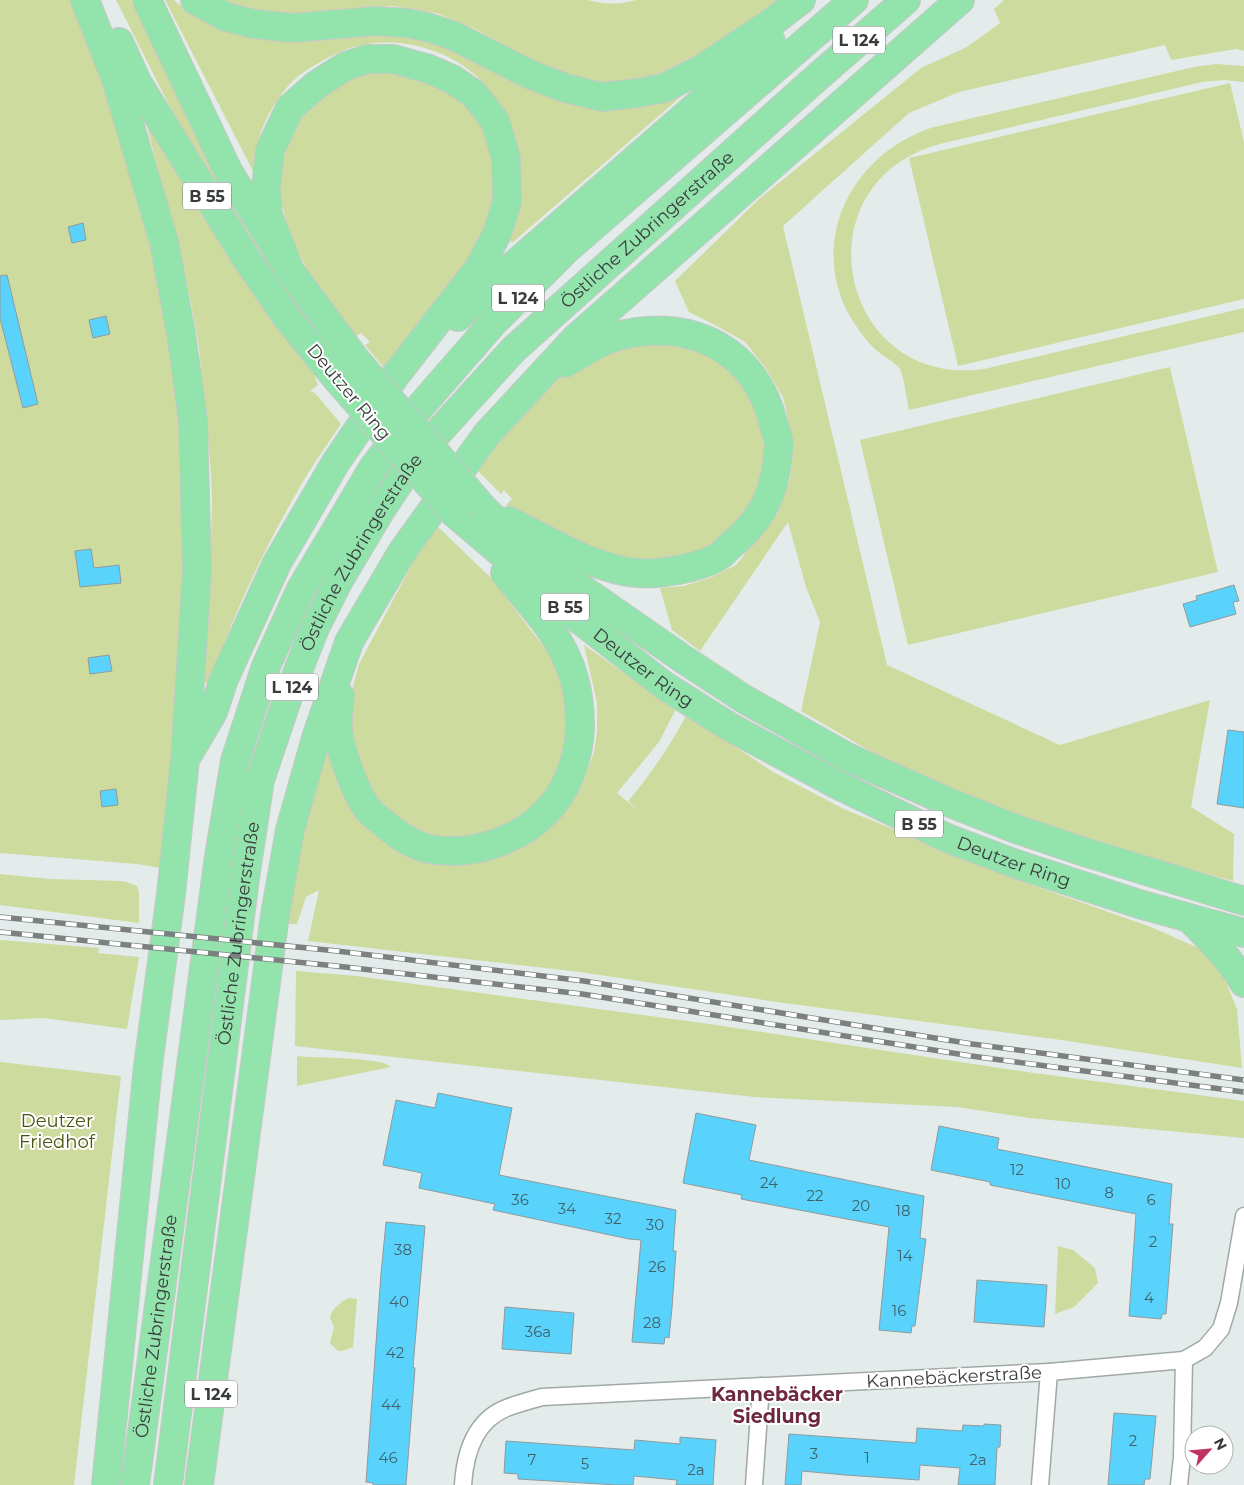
<svg xmlns="http://www.w3.org/2000/svg" width="1244" height="1485" viewBox="0 0 1244 1485" font-family="Montserrat,sans-serif">
<style>
.green{fill:#cddb9f}
.building{fill:#59d3fc;stroke:#92999b}
.lines{fill:none;stroke-linecap:round;stroke-linejoin:round}
.street-casing{stroke:#a1a8a8;stroke-width:19}
.highway-casing{stroke:#c8c8c8;stroke-width:30}
.street{stroke:#fff;stroke-width:16}
.highway{stroke:#93e3ad;stroke-width:28}
.rail-casing{stroke:#7b8080;stroke-width:5.5}
.rail{stroke:#fff;stroke-width:4;stroke-dasharray:11;stroke-linecap:butt}
.highway-bridge-casing{stroke:#c8c8c8;stroke-width:30;stroke-linecap:butt}
.highway-bridge{stroke:#93e3ad;stroke-width:28}
.labels{text-anchor:middle;dominant-baseline:central;stroke-width:4;stroke-linejoin:round;paint-order:stroke}
.number-label{font-size:15px;fill:#41626c}
.shield{fill:#fff;stroke:#747676;stroke-width:1}
.shield-label{font-size:16px;font-weight:bold;fill:#393c3c}
.street-label{font-size:18px;fill:#393c3c;stroke:#fff}
.park-label{font-size:18px;fill:#49540e;stroke:#fff}
.neighbourhood-label{font-size:19px;font-weight:bold;fill:#6d283e;stroke:#fff}
</style>
<rect width="100%" height="100%" fill="#e4eceb"/>
<!-- green -->
<g class="green">
<path d="M 0,0 L 77,0 L 131,150 L 184,407 L 188,561 L 169,792 L 160,868 L 137,864 L 0,853 Z"/>
<path d="M 116,0 L 131,0 L 241,213 L 355,378 L 301,319 L 207,173 L 168,103 Z"/>
<path d="M 165,0 L 174,0 C 189,13 204,22 222,30 L 421,35 L 545,96 L 575,105 L 596,107 L 682,92 L 683,95 L 512,243 L 509,238 C 513,229 518,217 519,206 C 519,193 513,171 510,158 C 508,145 506,116 500,106 C 474,57 410,33 357,46 C 344,49 333,55 322,61 C 310,68 298,75 289,85 C 275,101 263,121 258,142 C 256,152 256,165 255,175 Z"/>
<path d="M 217,0 L 588,0 C 603,4 620,5 636,0 L 785,0 L 730,41 L 676,68 L 643,79 L 606,83 L 585,80 L 546,68 L 475,29 L 436,13 L 392,6 L 368,7 L 326,13 L 252,14 Z"/>
<path d="M 1004,0 L 1244,0 L 1244,51 L 1236,49 L 1171,60 L 1165,45 L 959,92 L 909,113 L 783,226 L 887,665 L 1060,745 L 1210,700 L 1191,807 L 1234,834 L 1233,881 L 1086,841 L 957,794 L 877,755 L 801,711 L 820,622 L 806,587 L 788,522 L 700,651 L 672,630 L 660,588 L 684,586 L 712,577 L 736,565 L 778,513 L 790,479 L 794,446 L 783,397 L 765,367 L 745,342 L 715,325 L 689,312 L 675,281 L 759,199 L 921,68 L 967,47 L 1000,23 L 994,9 Z"/>
<path d="M 1216,64 L 1244,66 L 1244,82 L 1224,80 L 1202,82 L 940,144 C 796,183 839,389 984,369 L 1244,308 L 1244,332 L 909,410 C 906,397 905,381 900,369 C 897,364 882,355 876,350 C 864,339 855,325 847,311 C 809,235 856,151 934,127 L 1194,67 Z"/>
<path d="M 393,69 L 451,89 L 482,124 L 492,150 L 495,203 L 479,249 L 385,369 L 365,345 L 370,342 L 361,333 L 352,339 L 311,278 L 288,230 L 281,200 L 280,182 L 283,153 L 302,112 L 355,74 Z"/>
<path d="M 1230,83 L 1244,142 L 1244,299 L 958,366 L 909,158 Z"/>
<path d="M 143,110 L 247,282 L 313,372 L 318,385 L 310,391 L 315,393 L 341,424 C 329,442 316,460 305,478 C 267,543 234,612 209,683 L 204,683 L 209,614 L 212,501 L 211,473 L 199,347 L 190,297 Z"/>
<path d="M 638,341 L 686,344 L 727,366 L 751,395 L 764,434 L 765,449 L 761,480 L 748,509 L 722,537 L 709,546 L 692,553 L 657,560 L 637,559 L 589,550 L 535,526 L 506,505 L 512,499 L 504,490 L 501,494 L 474,467 L 553,382 L 578,363 Z"/>
<path d="M 1170,367 L 1218,572 L 908,645 L 860,440 Z"/>
<path d="M 434,523 L 491,578 L 557,664 L 571,726 L 565,751 L 553,782 L 537,805 L 515,822 L 472,837 L 450,838 L 427,834 L 401,822 L 372,797 L 349,733 L 351,694 L 359,664 Z"/>
<path d="M 584,645 L 676,709 L 659,742 L 617,793 L 642,814 L 628,801 C 651,774 670,746 687,714 L 773,772 L 844,809 L 1015,879 L 1151,927 L 1201,949 L 1218,968 L 1227,985 L 1237,1009 L 1242,1068 L 1061,1040 L 777,1002 L 580,972 L 308,941 L 319,890 L 306,897 L 297,924 L 285,924 L 292,868 L 327,741 L 338,785 L 346,802 L 373,832 L 392,845 L 485,859 L 504,855 L 521,847 L 566,808 L 584,780 L 594,752 L 597,731 L 597,703 Z"/>
<path d="M 0,874 L 51,879 L 123,881 L 137,886 L 139,892 L 139,923 L 0,905 Z"/>
<path d="M 0,940 L 99,948 L 98,953 L 139,957 L 127,1029 L 43,1018 L 0,1020 Z"/>
<path d="M 296,971 L 356,976 L 702,1023 L 1027,1072 L 1244,1101 L 1244,1138 L 1029,1118 L 957,1107 L 754,1097 L 295,1046 Z"/>
<path d="M 297,1056 C 314,1058 382,1057 391,1067 L 297,1086 Z"/>
<path d="M 0,1062 L 121,1076 L 74,1485 L 0,1485 Z"/>
<path d="M 1058,1246 L 1073,1250 L 1095,1268 L 1098,1283 L 1074,1307 L 1055,1314 Z"/>
<path d="M 348,1298 L 357,1299 L 353,1347 L 342,1351 L 338,1351 L 330,1343 L 334,1327 L 330,1318 C 332,1308 340,1303 348,1298 Z"/>
</g>
<!-- building -->
<g class="building">
<path d="M 83,223 L 86,240 L 72,243 L 68,227 Z"/>
<path d="M 7,275 L 38,404 L 23,408 L 0,318 L 0,276 Z"/>
<path d="M 106,316 L 110,334 L 93,338 L 89,320 Z"/>
<path d="M 91,549 L 94,568 L 119,565 L 121,583 L 80,587 L 75,551 Z"/>
<path d="M 1234,585 L 1239,601 L 1233,602 L 1236,614 L 1190,627 L 1183,604 L 1197,600 L 1196,596 Z"/>
<path d="M 109,655 L 112,671 L 90,674 L 88,658 Z"/>
<path d="M 1228,730 L 1244,732 L 1244,808 L 1217,804 Z"/>
<path d="M 116,789 L 118,805 L 102,807 L 100,791 Z"/>
<path d="M 438,1093 L 512,1108 L 499,1175 L 676,1210 L 673,1251 L 676,1251 L 672,1308 L 669,1338 L 665,1337 L 664,1344 L 632,1342 L 641,1240 L 629,1239 L 493,1210 L 495,1204 L 419,1188 L 422,1173 L 383,1165 L 396,1100 L 435,1108 Z"/>
<path d="M 696,1113 L 756,1125 L 749,1160 L 924,1196 L 920,1238 L 926,1239 L 915,1326 L 912,1326 L 911,1333 L 879,1330 L 889,1227 L 741,1199 L 742,1195 L 683,1183 Z"/>
<path d="M 939,1126 L 999,1138 L 997,1149 L 1172,1184 L 1169,1224 L 1173,1224 L 1166,1314 L 1162,1314 L 1161,1319 L 1129,1316 L 1136,1214 L 990,1185 L 990,1182 L 931,1170 Z"/>
<path d="M 386,1222 L 425,1226 L 413,1367 L 415,1368 L 406,1485 L 373,1485 L 373,1483 L 366,1482 L 381,1274 Z"/>
<path d="M 977,1280 L 1047,1285 L 1044,1327 L 974,1322 Z"/>
<path d="M 505,1307 L 574,1313 L 571,1354 L 502,1349 Z"/>
<path d="M 1114,1413 L 1156,1416 L 1150,1479 L 1145,1479 L 1144,1485 L 1108,1485 Z"/>
<path d="M 984,1424 L 1001,1425 L 1000,1447 L 997,1447 L 995,1485 L 958,1485 L 960,1468 L 920,1465 L 919,1480 L 845,1475 L 802,1471 L 801,1485 L 785,1485 L 789,1434 L 916,1443 L 917,1428 L 962,1431 L 963,1425 L 984,1426 Z"/>
<path d="M 680,1437 L 716,1440 L 713,1485 L 676,1485 L 677,1480 L 634,1476 L 633,1485 L 617,1485 L 518,1479 L 518,1474 L 504,1473 L 506,1441 L 634,1450 L 635,1440 L 680,1444 Z"/>
</g>
<g class="lines">
<!-- street casing -->
<g class="street-casing">
<g id="street">
<path d="M 463,1485 C 465,1452 475,1419 509,1407 C 520,1403 531,1400 542,1397 L 1049,1372 L 1184,1360 L 1205,1348 L 1221,1329 L 1229,1303 L 1244,1216"/>
<path d="M 754,1485 L 761,1386"/>
<path d="M 1040,1485 L 1049,1372"/>
<path d="M 1179,1485 L 1182,1457 L 1184,1360"/>
</g>
</g>
<!-- highway casing -->
<g class="highway-casing">
<g id="highway">
<path d="M 85,0 L 116,79 L 164,242 L 181,333 L 193,420 L 197,570 L 185,760 L 171,894 L 148,1066 L 106,1485"/>
<path d="M 147,0 L 228,171 L 290,271 L 356,360"/>
<path d="M 195,0 L 226,17 L 254,24 L 292,28 L 376,21 L 407,23 L 427,27 L 454,36 L 529,74 L 565,88 L 602,97 L 638,93 L 664,88 L 702,69 L 771,23 L 801,0"/>
<path d="M 119,42 L 137,82 L 246,258 L 288,319 L 336,378"/>
<path d="M 458,317 L 500,277 L 771,41"/>
<path d="M 483,508 L 526,550 L 683,659 L 744,699 L 847,757 L 953,804 L 1016,829 L 1081,851 L 1244,901"/>
<path id="s1" d="M 453,512 L 581,621 L 665,686 L 730,727 L 836,784 L 947,838 L 1016,864 L 1139,904 L 1244,933"/>
<path d="M 509,521 C 548,540 595,570 638,573 C 660,575 697,568 716,558 C 721,556 726,550 730,546 C 759,522 772,500 777,463 C 777,457 779,450 779,444 C 778,437 775,429 773,422 C 756,352 695,320 626,334 C 604,338 584,352 565,363"/>
<path d="M 340,696 C 339,707 337,720 338,730 C 340,750 355,792 367,808 C 370,813 376,817 381,821 C 394,832 408,843 425,848 C 467,858 518,842 547,811 C 565,793 576,765 579,740 C 582,714 578,683 567,659 C 553,626 527,601 505,573"/>
<path d="M 187,756 L 213,712 L 224,679 L 277,563 L 336,462 L 395,376 L 479,268 L 497,234 L 507,202 L 506,158 L 495,121 L 474,94 L 452,79 L 429,69 L 393,59 L 367,59 L 346,66 L 316,85 L 290,108 L 270,150 L 266,187 L 268,215 L 290,271"/>
<path d="M 1192,921 C 1212,941 1230,959 1244,983"/>
<path id="s2" d="M 135,1485 L 219,856 L 235,761 L 266,666 L 301,589 L 373,468 L 413,415 L 493,323 L 567,249 L 854,0"/>
<path id="s3" d="M 168,1485 L 245,878 L 260,780 L 290,691 L 315,628 L 339,580 L 379,513 L 408,469 L 434,437 L 513,350 L 813,81 L 906,0"/>
<path d="M 199,1485 L 275,915 L 290,830 L 316,738 L 349,642 L 402,552 L 487,434 L 576,338 L 960,0"/>
</g>
</g>
<!-- street -->
<use href="#street" class="street"/>
<!-- highway -->
<use href="#highway" class="highway"/>
<!-- rail casing -->
<g class="rail-casing">
<g id="rail">
<path d="M 0,917 L 337,951 L 584,981 L 972,1044 L 1244,1080"/>
<path d="M 0,932 L 336,966 L 582,994 L 971,1056 L 1244,1092"/>
</g>
</g>
<!-- rail -->
<use href="#rail" class="rail"/>
<!-- highway-bridge casing -->
<g class="highway-bridge-casing">
<g id="highway-bridge">
<path d="M 356,360 L 483,508"/>
<path d="M 336,378 L 453,512"/>
</g>
</g>
<!-- highway-bridge -->
<use href="#highway-bridge" class="highway-bridge"/>
</g>
<g class="labels">
<!-- number labels -->
<g class="number-label">
<text x="1017" y="1169">12</text>
<text x="769" y="1182">24</text>
<text x="1063" y="1183">10</text>
<text x="1109" y="1192">8</text>
<text x="815" y="1195">22</text>
<text x="520" y="1199">36</text>
<text x="1151" y="1199">6</text>
<text x="861" y="1205">20</text>
<text x="567" y="1208">34</text>
<text x="903" y="1210">18</text>
<text x="613" y="1218">32</text>
<text x="655" y="1224">30</text>
<text x="1153" y="1241">2</text>
<text x="403" y="1249">38</text>
<text x="905" y="1255">14</text>
<text x="657" y="1266">26</text>
<text x="1149" y="1297">4</text>
<text x="399" y="1301">40</text>
<text x="899" y="1310">16</text>
<text x="652" y="1322">28</text>
<text x="538" y="1331">36a</text>
<text x="395" y="1352">42</text>
<text x="391" y="1404">44</text>
<text x="1133" y="1440">2</text>
<text x="814" y="1453">3</text>
<text x="388" y="1457">46</text>
<text x="867" y="1457">1</text>
<text x="532" y="1459">7</text>
<text x="978" y="1459">2a</text>
<text x="585" y="1463">5</text>
<text x="696" y="1469">2a</text>
</g>
<!-- shield labels -->
<g class="shield">
<rect x="833" y="26.5" width="52" height="27" rx="4"/>
<rect x="183" y="182.5" width="48" height="27" rx="4"/>
<rect x="492" y="284.5" width="52" height="27" rx="4"/>
<rect x="541" y="593.5" width="48" height="27" rx="4"/>
<rect x="266" y="673.5" width="52" height="27" rx="4"/>
<rect x="895" y="810.5" width="48" height="27" rx="4"/>
<rect x="185" y="1380.5" width="52" height="27" rx="4"/>
</g>
<g class="shield-label">
<text x="859" y="40">L 124</text>
<text x="207" y="196">B 55</text>
<text x="518" y="298">L 124</text>
<text x="565" y="607">B 55</text>
<text x="292" y="687">L 124</text>
<text x="919" y="824">B 55</text>
<text x="211" y="1394">L 124</text>
</g>
<!-- street labels -->
<g class="street-label">
<text stroke="none"><textPath href="#s3" startOffset="1396">Östliche Zubringerstraße</textPath></text>
<text transform="translate(349 392) rotate(50)">Deutzer Ring</text>
<text stroke="none"><textPath href="#s3" startOffset="961">Östliche Zubringerstraße</textPath></text>
<text stroke="none"><textPath href="#s1" startOffset="246">Deutzer Ring</textPath></text>
<text stroke="none"><textPath href="#s1" startOffset="666">Deutzer Ring</textPath></text>
<text stroke="none"><textPath href="#s3" startOffset="556">Östliche Zubringerstraße</textPath></text>
<text stroke="none"><textPath href="#s2" startOffset="160">Östliche Zubringerstraße</textPath></text>
<text transform="translate(954 1377) rotate(-3)">Kannebäckerstraße</text>
</g>
<!-- park labels -->
<g class="park-label">
<text x="57" y="1121">Deutzer<tspan x="57" dy="21">Friedhof</tspan></text>
</g>
<!-- neighbourhood labels -->
<g class="neighbourhood-label">
<text x="777" y="1394">Kannebäcker<tspan x="777" dy="22">Siedlung</tspan></text>
</g>
</g>
<!-- north arrow -->
<g transform="translate(1209 1450) rotate(63)"><circle r="24" fill="#ffffff" stroke="#b0b1b1"/>
<path d="M0-4L9 19L0 12L-9 19Z" fill="#bf3365"/>
<text y="-8" font-size="14" font-weight="bold" text-anchor="middle" fill="#393c3c">N</text>
</g>
</svg>
